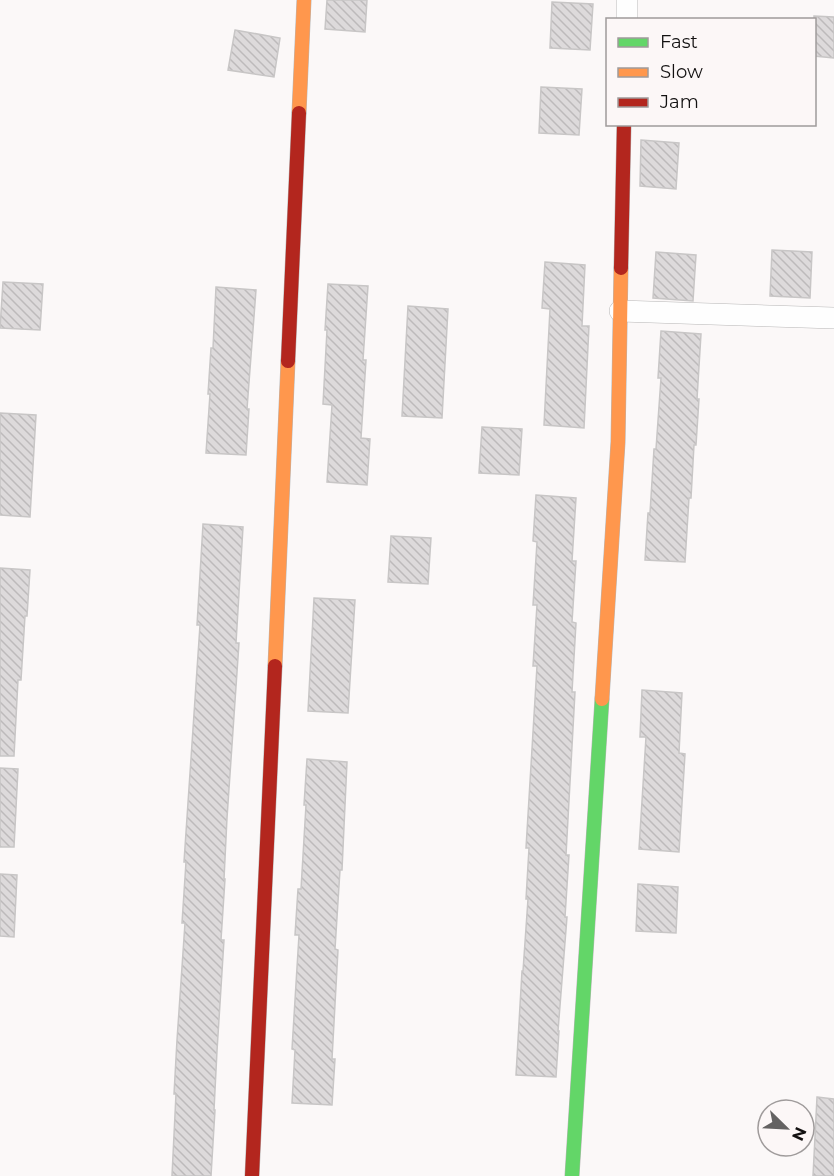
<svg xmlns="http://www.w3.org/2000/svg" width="834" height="1176" viewBox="0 0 834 1176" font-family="Montserrat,sans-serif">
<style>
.building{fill:url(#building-back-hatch);stroke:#c8c6c6;stroke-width:1.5}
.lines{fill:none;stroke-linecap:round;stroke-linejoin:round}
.street-casing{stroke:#b8b7b7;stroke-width:22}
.fast-casing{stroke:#b8b7b7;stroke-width:15}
.slow-casing{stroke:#b8b7b7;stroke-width:15}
.jam-casing{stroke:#b8b7b7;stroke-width:15}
.street{stroke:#fefefe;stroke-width:21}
.fast{stroke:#63d668;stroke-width:14}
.slow{stroke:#ff974d;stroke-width:14}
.jam{stroke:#b3261e;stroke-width:14}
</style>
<defs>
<pattern id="building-back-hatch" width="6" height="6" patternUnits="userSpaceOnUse" patternTransform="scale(1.5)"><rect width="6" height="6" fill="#dddadb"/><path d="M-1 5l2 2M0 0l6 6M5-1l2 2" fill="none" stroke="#bdbabb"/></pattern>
</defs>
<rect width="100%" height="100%" fill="#fbf8f8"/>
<!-- building -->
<g class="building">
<path d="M 327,0 L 367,0 L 365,32 L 325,29 Z"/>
<path d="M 552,2 L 593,4 L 590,50 L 550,48 Z"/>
<path d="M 814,16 L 834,17 L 834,58 L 814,56 Z"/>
<path d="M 235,30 L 280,38 L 274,77 L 228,70 Z"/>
<path d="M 541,87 L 582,89 L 579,135 L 539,133 Z"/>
<path d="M 641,140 L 679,143 L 676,189 L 640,186 Z"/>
<path d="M 772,250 L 812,252 L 810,298 L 770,296 Z"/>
<path d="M 656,252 L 696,255 L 693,301 L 653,298 Z"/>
<path d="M 545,262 L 585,265 L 582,326 L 589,326 L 584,428 L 544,425 L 550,309 L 542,308 Z"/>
<path d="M 3,282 L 43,284 L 40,330 L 0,328 Z"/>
<path d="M 328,284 L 368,286 L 363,360 L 366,360 L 361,438 L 370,439 L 367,485 L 327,482 L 332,405 L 323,404 L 327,330 L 325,330 Z"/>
<path d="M 216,287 L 256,290 L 247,409 L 249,409 L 246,455 L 206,453 L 210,394 L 208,394 L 211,348 L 213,348 Z"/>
<path d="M 408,306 L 448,309 L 442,418 L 402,416 Z"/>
<path d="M 661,331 L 701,334 L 697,399 L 699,399 L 696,445 L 694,445 L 691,498 L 689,498 L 685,562 L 645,560 L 648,513 L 650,513 L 654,449 L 656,449 L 661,378 L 658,378 Z"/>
<path d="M 0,413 L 36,415 L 30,517 L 0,515 Z"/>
<path d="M 482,427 L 522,429 L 519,475 L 479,473 Z"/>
<path d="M 536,495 L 576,498 L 572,561 L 576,561 L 572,622 L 576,623 L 572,692 L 575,692 L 566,855 L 569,855 L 565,917 L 567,917 L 558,1031 L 559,1031 L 556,1077 L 516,1075 L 522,971 L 523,971 L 528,899 L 526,899 L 529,848 L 526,848 L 537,666 L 533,666 L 537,605 L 533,605 L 537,542 L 533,541 Z"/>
<path d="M 203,524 L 243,527 L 236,643 L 239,643 L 227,818 L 224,879 L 225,879 L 221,940 L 224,940 L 217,1051 L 214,1110 L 215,1110 L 211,1176 L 172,1176 L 176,1094 L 174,1094 L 177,1040 L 185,923 L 182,923 L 186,862 L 184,862 L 200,625 L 197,625 Z"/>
<path d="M 391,536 L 431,538 L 428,584 L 388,582 Z"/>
<path d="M 0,568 L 30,570 L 27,616 L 25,616 L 21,680 L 18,680 L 14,756 L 0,756 Z"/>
<path d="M 314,598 L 355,600 L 348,713 L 308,711 Z"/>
<path d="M 642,690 L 682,693 L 679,753 L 685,754 L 679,852 L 639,849 L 646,737 L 640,737 Z"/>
<path d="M 307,759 L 347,762 L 342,870 L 340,870 L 335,949 L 338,950 L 332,1059 L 335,1059 L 332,1105 L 292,1103 L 295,1050 L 292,1049 L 299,935 L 295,935 L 298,889 L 301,889 L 306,805 L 304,805 Z"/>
<path d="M 0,768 L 18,769 L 14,847 L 0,847 Z"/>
<path d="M 0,874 L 17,875 L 14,937 L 0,936 Z"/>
<path d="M 638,884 L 678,887 L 676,933 L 636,931 Z"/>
<path d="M 817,1097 L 834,1099 L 834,1176 L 813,1176 Z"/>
</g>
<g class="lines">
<!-- street casing -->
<g class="street-casing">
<g id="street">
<path d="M 627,20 L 627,0"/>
<path d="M 620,311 L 834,318"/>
</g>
</g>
<!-- fast casing -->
<g class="fast-casing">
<path id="fast" d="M 572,1176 L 602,699"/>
</g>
<!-- slow casing -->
<g class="slow-casing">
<g id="slow">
<path d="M 299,113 L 304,0"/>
<path d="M 275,666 L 288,361"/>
<path d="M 602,699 L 618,442 L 621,268"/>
</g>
</g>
<!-- jam casing -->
<g class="jam-casing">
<g id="jam">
<path d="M 621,268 L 624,124"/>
<path d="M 288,361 L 299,113"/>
<path d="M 252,1176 L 275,666"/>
</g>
</g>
<!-- street -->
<use href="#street" class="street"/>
<!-- fast -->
<use href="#fast" class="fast"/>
<!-- slow -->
<use href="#slow" class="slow"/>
<!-- jam -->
<use href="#jam" class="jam"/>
</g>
<!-- legend -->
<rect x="606" y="18" width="210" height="108" fill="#fcf7f7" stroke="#9f9b9b" stroke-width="1.5"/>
<rect x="618" y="38" width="30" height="9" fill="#63d668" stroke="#9f9b9b" stroke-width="1.5"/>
<text x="660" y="48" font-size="18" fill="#131111">Fast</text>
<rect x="618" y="68" width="30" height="9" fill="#ff974d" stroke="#9f9b9b" stroke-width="1.5"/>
<text x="660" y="78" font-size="18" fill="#131111">Slow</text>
<rect x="618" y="98" width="30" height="9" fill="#b3261e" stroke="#9f9b9b" stroke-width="1.5"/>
<text x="660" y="108" font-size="18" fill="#131111">Jam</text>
<!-- north arrow -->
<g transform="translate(786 1128) rotate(114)"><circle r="28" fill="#fcf7f7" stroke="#9f9b9b" stroke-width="1.5"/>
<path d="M0-4.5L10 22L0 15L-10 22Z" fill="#646262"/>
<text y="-9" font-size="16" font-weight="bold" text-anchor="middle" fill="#131111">N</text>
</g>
</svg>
